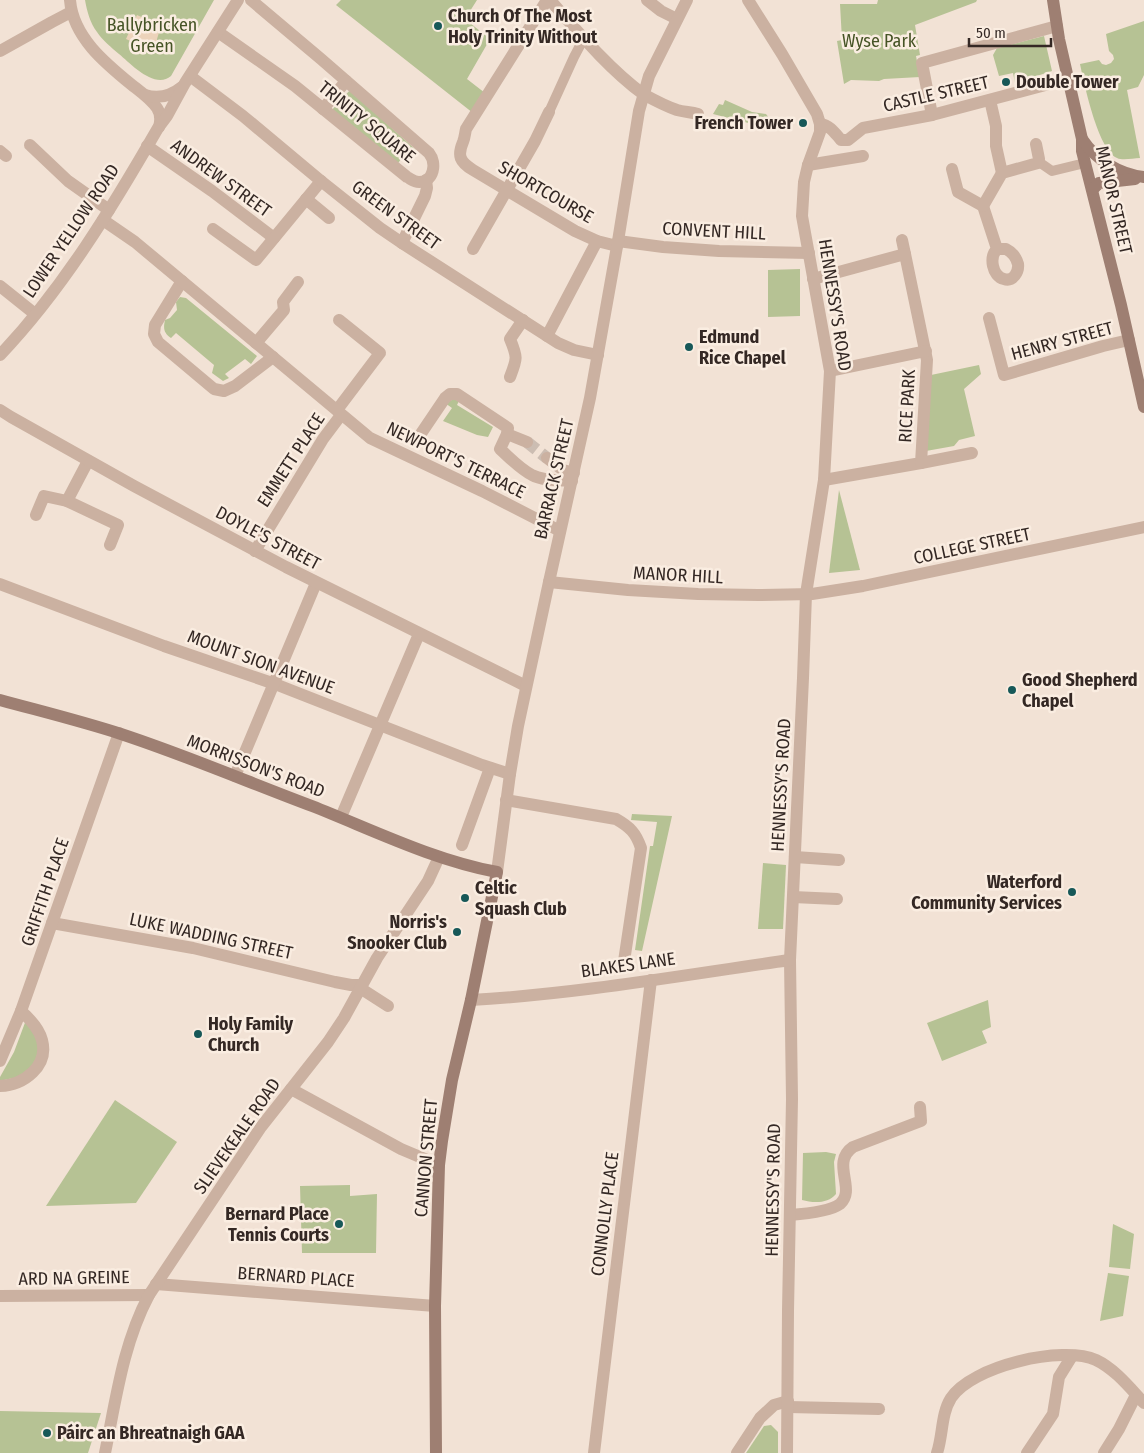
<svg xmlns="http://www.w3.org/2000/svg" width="1144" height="1453" viewBox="0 0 1144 1453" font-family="'Fira Sans Condensed',sans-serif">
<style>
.green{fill:#b6c294}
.plaza{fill:#ecd3ba}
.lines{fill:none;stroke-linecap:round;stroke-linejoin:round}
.minor-tunnel{stroke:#ccbdb2;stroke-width:12;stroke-dasharray:12 6;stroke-linecap:butt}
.pedestrian{stroke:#cbb1a1;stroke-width:10}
.minor{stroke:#cbb1a1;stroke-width:12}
.tertiary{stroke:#cbb1a1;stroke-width:12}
.secondary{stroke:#9e7f72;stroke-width:12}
.poi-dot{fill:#175858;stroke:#faede1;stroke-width:2}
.labels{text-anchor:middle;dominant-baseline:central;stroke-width:5;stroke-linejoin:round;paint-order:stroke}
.poi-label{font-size:18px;font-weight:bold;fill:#342824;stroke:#faede1;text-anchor:start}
.park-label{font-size:18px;fill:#465426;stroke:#faede1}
.street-label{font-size:18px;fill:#342824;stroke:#faede1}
</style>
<rect width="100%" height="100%" fill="#f2e2d5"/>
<!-- green -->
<g class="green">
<path d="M 85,0 L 214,0 L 171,76 C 155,90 131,64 119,54 C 111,47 103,41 97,32 C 90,23 87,11 85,0 Z"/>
<path d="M 341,0 L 477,0 L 465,19 L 490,39 L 467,79 L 485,93 L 473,113 L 336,5 Z"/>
<path d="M 878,0 L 977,0 L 976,2 L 915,25 L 920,55 L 916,56 L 920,77 L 884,79 L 879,81 L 851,80 L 844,84 L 837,41 L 842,40 L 840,4 L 877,4 Z"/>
<path d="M 1144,21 L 1144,75 L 1138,87 L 1127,90 L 1140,158 C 1133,158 1123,161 1117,158 C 1098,150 1084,83 1080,64 L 1099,60 L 1102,64 L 1106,65 L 1111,63 L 1114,59 L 1113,55 L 1109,51 L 1106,34 Z"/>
<path d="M 1044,36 L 1052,71 L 1015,83 L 1013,73 L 999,76 L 993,55 L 997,48 Z"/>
<path d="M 350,90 L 416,150 L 407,161 L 402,158 L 398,163 L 332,110 Z"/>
<path d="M 725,100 L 752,112 L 766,114 L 776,127 L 768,128 L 713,114 L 719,104 L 723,105 Z"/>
<path d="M 800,269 L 800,316 L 768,317 L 768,270 Z"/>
<path d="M 180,297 L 186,298 L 257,356 L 251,364 L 245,359 L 225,374 L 229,378 L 223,381 L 212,373 L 214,365 L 176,333 L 171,338 C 164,333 163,329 165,320 L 170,318 L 177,310 L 176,302 Z"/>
<path d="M 979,365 L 981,374 L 964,389 L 975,436 L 959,440 L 954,446 L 926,451 L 931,375 Z"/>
<path d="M 454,399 L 459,401 L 457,405 L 493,427 L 488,437 L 477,435 L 443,421 L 452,408 L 445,403 Z"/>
<path d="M 839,490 L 860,570 L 829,573 Z"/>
<path d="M 632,814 L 672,816 L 642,951 L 635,950 L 650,846 L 653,846 L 657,822 L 631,820 Z"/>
<path d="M 763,863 L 786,865 L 783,929 L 758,929 Z"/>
<path d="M 988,1000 L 991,1027 L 982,1031 L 987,1043 L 942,1061 L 927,1023 Z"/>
<path d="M 26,1020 C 29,1024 32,1028 35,1033 C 42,1048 37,1066 23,1075 C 17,1078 7,1079 0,1081 L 0,1077 L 14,1052 Z"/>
<path d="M 115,1100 L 177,1142 L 136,1203 L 46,1206 Z"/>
<path d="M 826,1152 L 836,1154 L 834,1162 L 836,1194 C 828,1204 813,1203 802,1200 L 803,1153 Z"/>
<path d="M 350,1185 L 350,1196 L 377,1194 L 376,1253 L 302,1253 L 300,1186 Z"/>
<path d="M 1113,1224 L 1134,1234 L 1130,1269 L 1109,1267 Z"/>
<path d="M 1108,1273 L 1129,1276 L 1123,1316 L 1100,1321 Z"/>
<path d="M 0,1411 L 101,1413 L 88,1453 L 0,1453 Z"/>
<path d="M 771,1425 L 778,1432 L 778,1453 L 746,1453 L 764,1426 Z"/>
</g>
<!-- plaza -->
<path class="plaza" d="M 137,15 L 161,26 L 157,39 L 157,53 L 126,39 Z"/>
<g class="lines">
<!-- minor-tunnel -->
<path class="minor-tunnel" d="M 527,442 L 547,458"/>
<!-- pedestrian -->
<g class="pedestrian">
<path d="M 549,112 L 574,57 L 584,38"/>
<path d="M 1039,162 L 1052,171 L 1085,163"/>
</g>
<!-- minor -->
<g class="minor">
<path d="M 547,0 L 466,129 C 465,133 465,137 463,142 C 457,156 460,162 473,170 L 575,231 L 597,241 L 617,246"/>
<path d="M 647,0 L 661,11 L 677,19"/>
<path d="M 218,32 L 295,86 L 407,177 C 411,179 414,182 419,182 C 434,182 437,163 429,153 L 321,59 L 251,0"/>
<path d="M 643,94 C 654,100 665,106 677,110 C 684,112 691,112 698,114"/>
<path d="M 990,100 L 996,126 L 996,146 L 1002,173"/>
<path d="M 323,109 L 346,81"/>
<path d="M 932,115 L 922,63 L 1057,26"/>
<path d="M 30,145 L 68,181 L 109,210"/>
<path d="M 147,146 L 212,191 L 274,238"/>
<path d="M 0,151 L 6,156"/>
<path d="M 808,165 L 863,156"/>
<path d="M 952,169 L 958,192 L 983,206 L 997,249 L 1006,249 C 1012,252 1016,257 1018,264 C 1019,272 1013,282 1004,279 C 992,276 989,257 997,249"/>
<path d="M 306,199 L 329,218"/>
<path d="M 983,206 L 1002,173 L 1038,163 L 1039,159 L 1036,144"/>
<path d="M 213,229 L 256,260 L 321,181"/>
<path d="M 902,240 L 905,254"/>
<path d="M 618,241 L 663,247 L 719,251 L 809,253"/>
<path d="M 402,243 L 425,196 L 427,188 L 426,180"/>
<path d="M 473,249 L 535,141 L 549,112"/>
<path d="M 813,279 L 905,254 L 927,360 L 921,463 L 824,480"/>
<path d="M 182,281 L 155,325 L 154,334 L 158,342 L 214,389 L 224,391 L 235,386 L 273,357"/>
<path d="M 989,318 L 1004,375 L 1103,346 L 1129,340"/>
<path d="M 547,336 L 597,241"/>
<path d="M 256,343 L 284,310 L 283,302 L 298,282"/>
<path d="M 830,371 L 926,351"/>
<path d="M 510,377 C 517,359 518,358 510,339 L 523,320"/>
<path d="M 337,410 L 380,353 L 339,320"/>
<path d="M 507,434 L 527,442"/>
<path d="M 418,438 L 445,398 L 450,394 L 457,394 L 508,428 L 507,434 L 500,449 C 510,458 520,469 532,475 C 543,481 560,480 572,481"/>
<path d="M 547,458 L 563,470 L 574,473"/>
<path d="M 921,463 L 972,453"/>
<path d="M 67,501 L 88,461"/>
<path d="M 36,515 L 44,496 L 67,501 L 118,525 L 110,545"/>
<path d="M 255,551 L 323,439 L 341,415"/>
<path d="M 0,584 L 164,646 L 275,684 L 482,765 L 510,774"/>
<path d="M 235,776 L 316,583"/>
<path d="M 506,800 L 616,819 C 630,827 636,833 641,848 L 623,968"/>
<path d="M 341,817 L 419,634"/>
<path d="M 462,845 L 490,768"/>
<path d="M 795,857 L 839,860"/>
<path d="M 793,897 L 837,899"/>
<path d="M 52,923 L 193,948 L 335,982 L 351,985 L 362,985"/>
<path d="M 360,988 L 388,1006"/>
<path d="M 0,1061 L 21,1011 L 119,733"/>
<path d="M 0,1086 C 24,1085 49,1066 42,1040 C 39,1028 30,1019 21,1011"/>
<path d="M 790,1215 C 803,1214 829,1212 840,1204 C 857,1189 830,1163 853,1147 L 921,1121 L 920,1107"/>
<path d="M 788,1407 L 879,1409"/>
<path d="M 594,1453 L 651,980"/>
<path d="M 737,1453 L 760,1418 L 774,1405 L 788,1401"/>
<path d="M 1027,1453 L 1053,1414 L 1059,1377 L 1072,1356"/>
<path d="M 1104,1453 L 1119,1429 L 1136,1395"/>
</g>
<!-- tertiary -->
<g class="tertiary">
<path d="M 70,0 C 73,37 105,63 132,85 C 141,92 151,99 157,108 C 161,114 161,120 159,127"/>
<path d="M 550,0 C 579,33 608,68 643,94"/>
<path d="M 748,0 L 782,54 L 817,114 L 820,124 L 820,132 L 808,165 L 804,182 L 802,216 L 830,371 L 824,480 L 806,594 L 803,678 L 790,960 L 792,1099 L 788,1311 L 787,1453"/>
<path d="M 0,51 L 52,22 L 71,12"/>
<path d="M 190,76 L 243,116 L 321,181 L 380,228 L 405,245 L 558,343 L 574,350 L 598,355"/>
<path d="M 145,95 C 158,99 171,96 182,87"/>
<path d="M 820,124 C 831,126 834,132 841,140 L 848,140 L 863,128 L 932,115 L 1068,79"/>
<path d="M 103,220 L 135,242 L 370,438 L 482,491 L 560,531"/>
<path d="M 0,286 L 35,314"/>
<path d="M 0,355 C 63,289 113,206 158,128 L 167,116 L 185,83 L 238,0"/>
<path d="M 0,410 L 11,417 L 134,486 L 286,567 L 526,686"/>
<path d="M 549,582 L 628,590 L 698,594 L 758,595 L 812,594 L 863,586 L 1144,527"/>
<path d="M 497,872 L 510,774 L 518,726 L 549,582 L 590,398 L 618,241 L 639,111 L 649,76 L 687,0"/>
<path d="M 471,1000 C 578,994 684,975 790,960"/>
<path d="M 291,1089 L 401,1149 L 439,1165"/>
<path d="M 156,1284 L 435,1306"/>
<path d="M 0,1296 L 149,1295"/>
<path d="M 105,1453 C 116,1399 123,1344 149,1295 L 261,1127 L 328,1042 L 344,1018 L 377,958 L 428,881 L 439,857"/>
<path d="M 937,1453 C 943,1435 941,1414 951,1398 C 972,1366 1062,1345 1096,1360 C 1115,1369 1130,1388 1144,1403"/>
</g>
<!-- secondary -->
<g class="secondary">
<path d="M 1053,0 L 1059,39 L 1082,139 L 1082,151 L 1121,305 L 1144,407"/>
<path d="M 1082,139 C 1096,160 1119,174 1144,177"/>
<path d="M 1093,189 L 1099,183 L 1135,179"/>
<path d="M 0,700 C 40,711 81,721 121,734 C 185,755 248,782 312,806 C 373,830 433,860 497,872 L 471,1000 L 452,1080 L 442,1141 L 439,1165 L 435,1306 L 436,1453"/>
</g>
</g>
<!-- markers -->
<g class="poi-dot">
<circle cx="438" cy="26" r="5"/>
<circle cx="1006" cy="82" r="5"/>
<circle cx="803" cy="123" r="5"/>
<circle cx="689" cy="347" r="5"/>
<circle cx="1012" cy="690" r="5"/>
<circle cx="1072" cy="892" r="5"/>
<circle cx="465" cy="898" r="5"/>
<circle cx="457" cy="932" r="5"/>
<circle cx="198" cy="1034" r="5"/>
<circle cx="339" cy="1224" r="5"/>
<circle cx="47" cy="1433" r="5"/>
</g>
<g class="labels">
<!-- poi labels -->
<g class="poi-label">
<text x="448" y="16">Church Of The Most<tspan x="448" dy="21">Holy Trinity Without</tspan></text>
<text x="1016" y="82">Double Tower</text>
<text x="793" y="123" text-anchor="end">French Tower</text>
<text x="699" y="337">Edmund<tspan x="699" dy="21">Rice Chapel</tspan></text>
<text x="1022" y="680">Good Shepherd<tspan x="1022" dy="21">Chapel</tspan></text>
<text x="1062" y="882" text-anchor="end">Waterford<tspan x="1062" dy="21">Community Services</tspan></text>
<text x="475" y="888">Celtic<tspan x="475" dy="21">Squash Club</tspan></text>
<text x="447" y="922" text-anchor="end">Norris's<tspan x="447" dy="21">Snooker Club</tspan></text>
<text x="208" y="1024">Holy Family<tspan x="208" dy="21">Church</tspan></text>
<text x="329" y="1214" text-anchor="end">Bernard Place<tspan x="329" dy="21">Tennis Courts</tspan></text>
<text x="57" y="1433">Páirc an Bhreatnaigh GAA</text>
</g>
<!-- park labels -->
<g class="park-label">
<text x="152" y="25">Ballybricken<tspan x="152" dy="21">Green</tspan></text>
<text x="879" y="41">Wyse Park</text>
</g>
<!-- street labels -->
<g class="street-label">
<text transform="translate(936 94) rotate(-13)">CASTLE STREET</text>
<text transform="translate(367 122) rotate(39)">TRINITY SQUARE</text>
<text transform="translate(221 178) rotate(36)">ANDREW STREET</text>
<text transform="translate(546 192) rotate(30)">SHORTCOURSE</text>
<text transform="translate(1114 200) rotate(77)">MANOR STREET</text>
<text transform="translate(396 215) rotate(36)">GREEN STREET</text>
<text transform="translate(71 231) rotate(-56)">LOWER YELLOW ROAD</text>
<text transform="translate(714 231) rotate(3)">CONVENT HILL</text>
<text transform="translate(835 305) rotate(81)">HENNESSY'S ROAD</text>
<text transform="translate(1062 341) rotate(-15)">HENRY STREET</text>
<text transform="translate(907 406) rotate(-87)">RICE PARK</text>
<text transform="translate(291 460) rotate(-57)">EMMETT PLACE</text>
<text transform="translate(456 460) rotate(26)">NEWPORT'S TERRACE</text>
<text transform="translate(554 479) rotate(-77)">BARRACK STREET</text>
<text transform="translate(268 538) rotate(28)">DOYLE'S STREET</text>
<text transform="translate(972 546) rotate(-12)">COLLEGE STREET</text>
<text transform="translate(678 575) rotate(3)">MANOR HILL</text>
<text transform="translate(261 662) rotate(20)">MOUNT SION AVENUE</text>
<text transform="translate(256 766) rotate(21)">MORRISSON'S ROAD</text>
<text transform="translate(781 785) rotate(-87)">HENNESSY'S ROAD</text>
<text transform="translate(45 892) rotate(-71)">GRIFFITH PLACE</text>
<text transform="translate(211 936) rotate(12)">LUKE WADDING STREET</text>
<text transform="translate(628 965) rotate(-8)">BLAKES LANE</text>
<text transform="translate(237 1136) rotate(-55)">SLIEVEKEALE ROAD</text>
<text transform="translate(426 1158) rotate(-85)">CANNON STREET</text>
<text transform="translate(773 1190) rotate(-89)">HENNESSY'S ROAD</text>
<text transform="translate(605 1214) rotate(-83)">CONNOLLY PLACE</text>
<text transform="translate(296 1277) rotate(4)">BERNARD PLACE</text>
<text transform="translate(74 1278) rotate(-1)">ARD NA GREINE</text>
</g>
</g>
<!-- scale -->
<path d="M969 38v8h82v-8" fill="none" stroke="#342824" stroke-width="2.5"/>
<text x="976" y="38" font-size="15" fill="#342824" stroke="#faede1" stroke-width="4" paint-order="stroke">50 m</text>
</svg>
